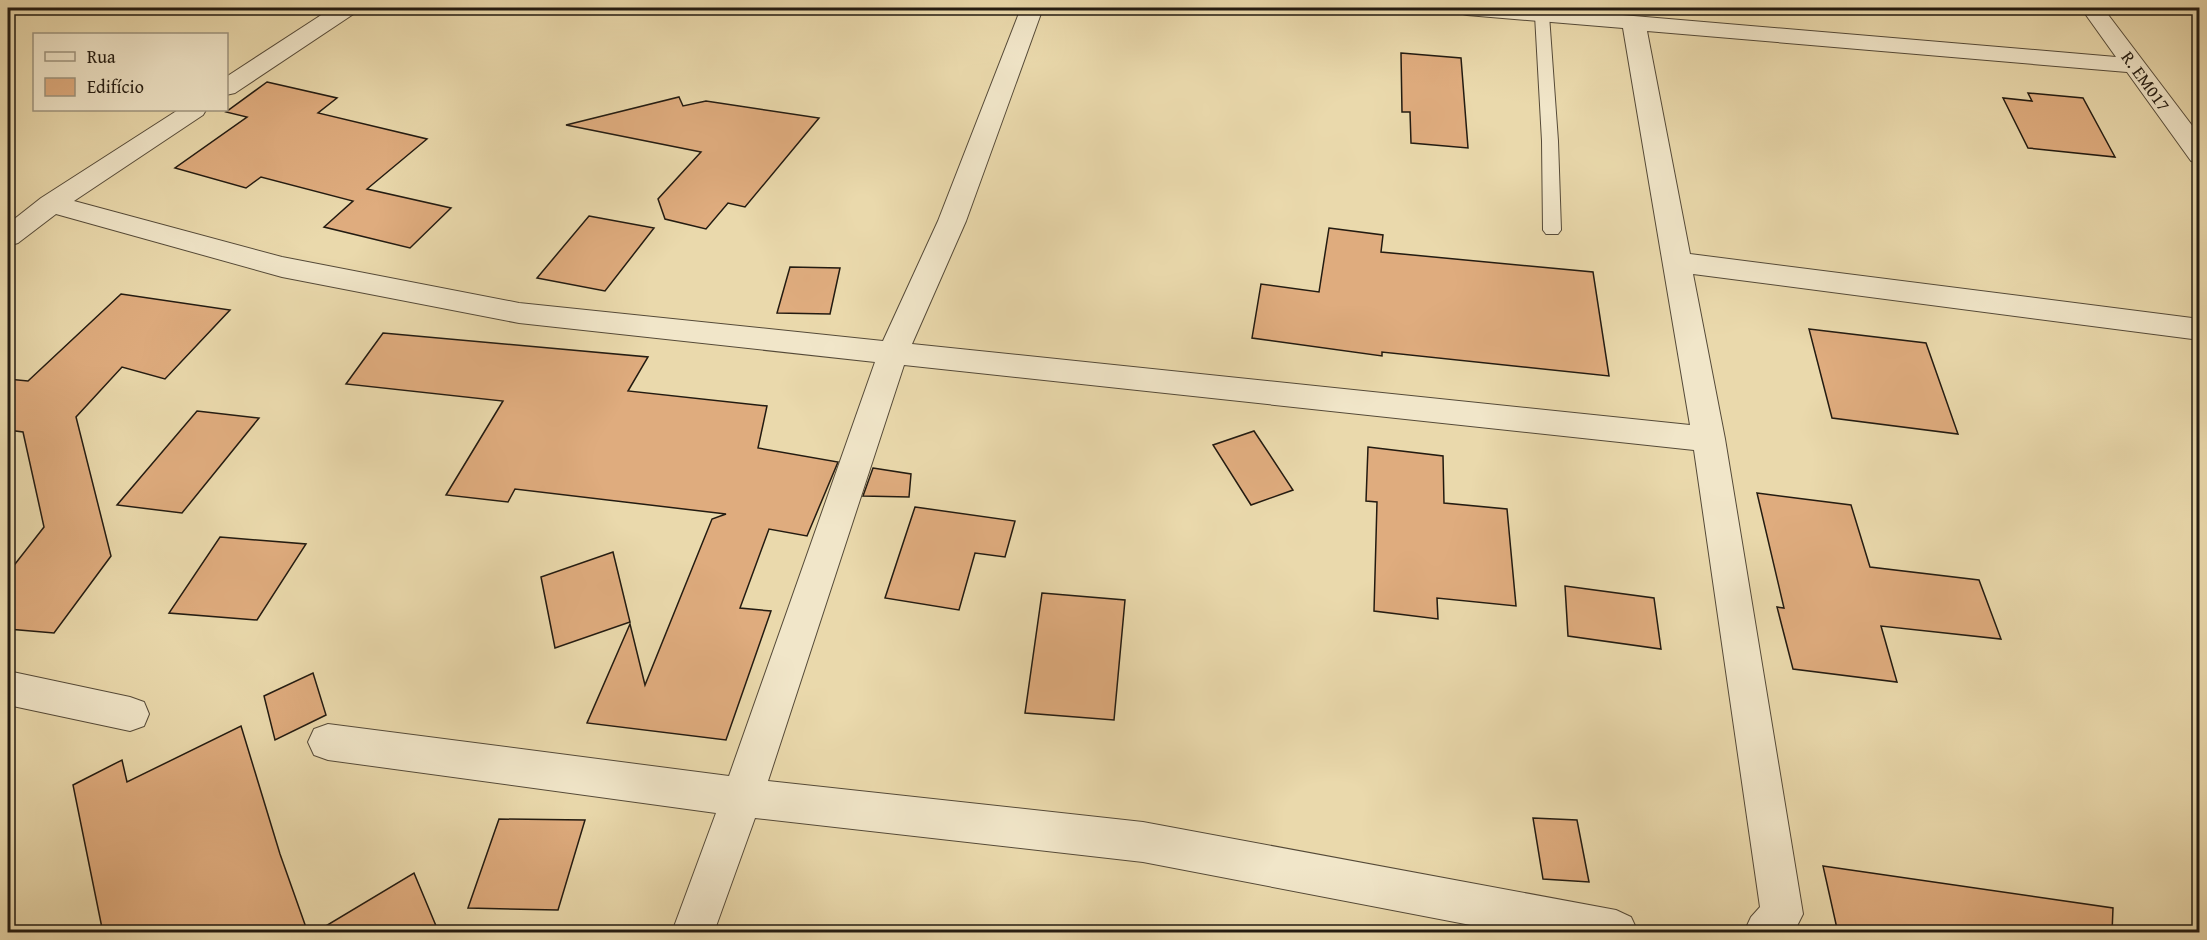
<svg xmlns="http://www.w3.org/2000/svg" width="2207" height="940" viewBox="0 0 2207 940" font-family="'Gentium Book Plus',serif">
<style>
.building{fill:#dfac7e;stroke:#231b11;stroke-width:1.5}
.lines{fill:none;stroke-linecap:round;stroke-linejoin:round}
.lane-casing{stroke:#554a38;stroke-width:2}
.street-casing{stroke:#554a38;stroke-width:2}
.lane{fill:#f1e6c9;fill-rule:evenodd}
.street{fill:#f1e6c9;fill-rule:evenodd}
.labels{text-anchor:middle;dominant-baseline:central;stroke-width:6;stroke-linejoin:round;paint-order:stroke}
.far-street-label{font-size:18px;fill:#231b11;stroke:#f1e6c9}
</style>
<rect width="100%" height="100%" fill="#ead9ac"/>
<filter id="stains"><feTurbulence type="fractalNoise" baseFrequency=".00333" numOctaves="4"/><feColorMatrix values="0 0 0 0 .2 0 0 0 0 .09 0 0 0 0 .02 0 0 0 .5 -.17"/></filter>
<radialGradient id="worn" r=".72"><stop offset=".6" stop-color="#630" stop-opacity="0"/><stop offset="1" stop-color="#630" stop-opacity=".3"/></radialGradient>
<!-- building -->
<g class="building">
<path d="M 1401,53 L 1461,58 L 1468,148 L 1411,143 L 1410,112 L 1402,112 Z"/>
<path d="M 267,82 L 337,98 L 318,113 L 427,139 L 367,189 L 451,208 L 410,248 L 324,227 L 353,201 L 261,177 L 246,188 L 175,168 L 247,117 L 226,112 Z"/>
<path d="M 2028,93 L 2083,98 L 2115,157 L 2028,148 L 2003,98 L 2032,101 Z"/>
<path d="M 679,97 L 683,106 L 706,101 L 819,118 L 745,207 L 728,203 L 706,229 L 665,219 L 658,199 L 701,152 L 566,125 Z"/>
<path d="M 589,216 L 654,228 L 605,291 L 537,278 Z"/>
<path d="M 1329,228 L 1383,235 L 1381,252 L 1593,272 L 1609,376 L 1382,352 L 1382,356 L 1252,338 L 1261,284 L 1319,292 Z"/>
<path d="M 790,267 L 840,268 L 830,314 L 777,313 Z"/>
<path d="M 121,294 L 230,310 L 165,379 L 122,367 L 76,417 L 111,556 L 54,633 L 8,629 L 8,573 L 44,527 L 23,432 L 8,430 L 8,379 L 28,381 Z"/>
<path d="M 1809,329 L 1926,343 L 1958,434 L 1832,418 Z"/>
<path d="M 383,333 L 648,357 L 628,391 L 767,406 L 758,448 L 838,462 L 807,536 L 769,529 L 740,608 L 771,611 L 726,740 L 587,723 L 630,624 L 645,685 L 712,519 L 726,514 L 515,489 L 508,502 L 446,495 L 503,401 L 346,384 Z"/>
<path d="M 197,411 L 259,418 L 182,513 L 117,505 Z"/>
<path d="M 1254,431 L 1293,490 L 1251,505 L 1213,445 Z"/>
<path d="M 1368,447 L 1443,456 L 1444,503 L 1507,509 L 1516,606 L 1437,598 L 1438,619 L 1374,611 L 1377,502 L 1366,501 Z"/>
<path d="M 873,468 L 911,474 L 909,497 L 863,496 Z"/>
<path d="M 1757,493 L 1851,505 L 1870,567 L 1979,580 L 2001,639 L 1881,626 L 1897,682 L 1793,669 L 1777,607 L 1784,608 Z"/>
<path d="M 915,507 L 1015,521 L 1005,557 L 975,553 L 959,610 L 885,598 Z"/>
<path d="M 220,537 L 306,544 L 257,620 L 169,613 Z"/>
<path d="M 613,552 L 630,622 L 555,648 L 541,577 Z"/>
<path d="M 1565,586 L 1654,598 L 1661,649 L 1568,636 Z"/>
<path d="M 1042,593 L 1125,600 L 1114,720 L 1025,713 Z"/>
<path d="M 313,673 L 326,715 L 275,740 L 264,696 Z"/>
<path d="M 241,726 L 280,854 L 308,933 L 103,933 L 73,785 L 122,760 L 127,782 Z"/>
<path d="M 1533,818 L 1577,820 L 1589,882 L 1543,879 Z"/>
<path d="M 499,819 L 585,820 L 558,910 L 468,908 Z"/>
<path d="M 1823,866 L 2113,908 L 2112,933 L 1838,933 Z"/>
<path d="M 414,873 L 439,933 L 314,933 Z"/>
</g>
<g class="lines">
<!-- lane casing -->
<g class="lane-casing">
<path id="lane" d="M 1542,11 L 1549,15 L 1558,141 L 1561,230 L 1558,234 L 1546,234 L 1543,230 L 1542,141 L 1535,15 Z"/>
</g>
<!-- street casing -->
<g class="street-casing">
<g id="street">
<path d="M 332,8 L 358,8 L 355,13 L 235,93 L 226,95 L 226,77 Z"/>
<path d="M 1021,8 L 1043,8 L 966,221 L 912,344 L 1690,425 L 1623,28 L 1467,15 L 1459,13 L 1456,8 L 1540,8 L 2116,57 L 2081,8 L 2103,8 L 2200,136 L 2200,163 L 2191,161 L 2127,72 L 1647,31 L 1690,254 L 2200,319 L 2200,340 L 1693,274 L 1725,439 L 1803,914 L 1794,932 L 1744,932 L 1751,917 L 1760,907 L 1694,450 L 904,365 L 768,781 L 1143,822 L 1616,910 L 1631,917 L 1638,932 L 1507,932 L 1143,862 L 755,818 L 714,932 L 672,932 L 716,813 L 328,760 L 314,755 L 308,742 L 314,729 L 328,724 L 729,776 L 875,362 L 519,323 L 282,277 L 56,214 L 18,243 L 8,246 L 8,224 L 41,198 L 178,110 L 206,110 L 203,115 L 74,201 L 282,257 L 519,303 L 883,341 L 938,221 Z"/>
<path d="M 8,671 L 130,697 L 144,702 L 149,714 L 144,726 L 130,731 L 8,705 Z"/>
</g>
</g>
<!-- lane -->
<use href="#lane" class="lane"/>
<!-- street -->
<use href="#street" class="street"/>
</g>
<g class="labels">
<!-- far-street labels -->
<g class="far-street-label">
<text transform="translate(2146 81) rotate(54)">R. EM017</text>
</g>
</g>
<!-- margin -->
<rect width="2207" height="940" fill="none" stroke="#ead9ac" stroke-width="30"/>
<rect x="9" y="9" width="2189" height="922" fill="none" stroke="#231b11" stroke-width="3"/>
<rect x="15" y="15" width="2177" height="910" fill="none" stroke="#231b11" stroke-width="1.5"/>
<!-- legend -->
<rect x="33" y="33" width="195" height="78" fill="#f1e6c9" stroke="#9f957f" stroke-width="1.5"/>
<rect x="45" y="52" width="30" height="9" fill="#f1e6c9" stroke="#9f957f" stroke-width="1.5"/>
<text x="87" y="63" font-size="18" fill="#231b11">Rua</text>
<rect x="45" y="78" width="30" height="18" fill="#dfac7e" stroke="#9f957f" stroke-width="1.5"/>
<text x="87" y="93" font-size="18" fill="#231b11">Edifício</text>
<rect width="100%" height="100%" filter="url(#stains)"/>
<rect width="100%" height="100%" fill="url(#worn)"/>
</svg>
